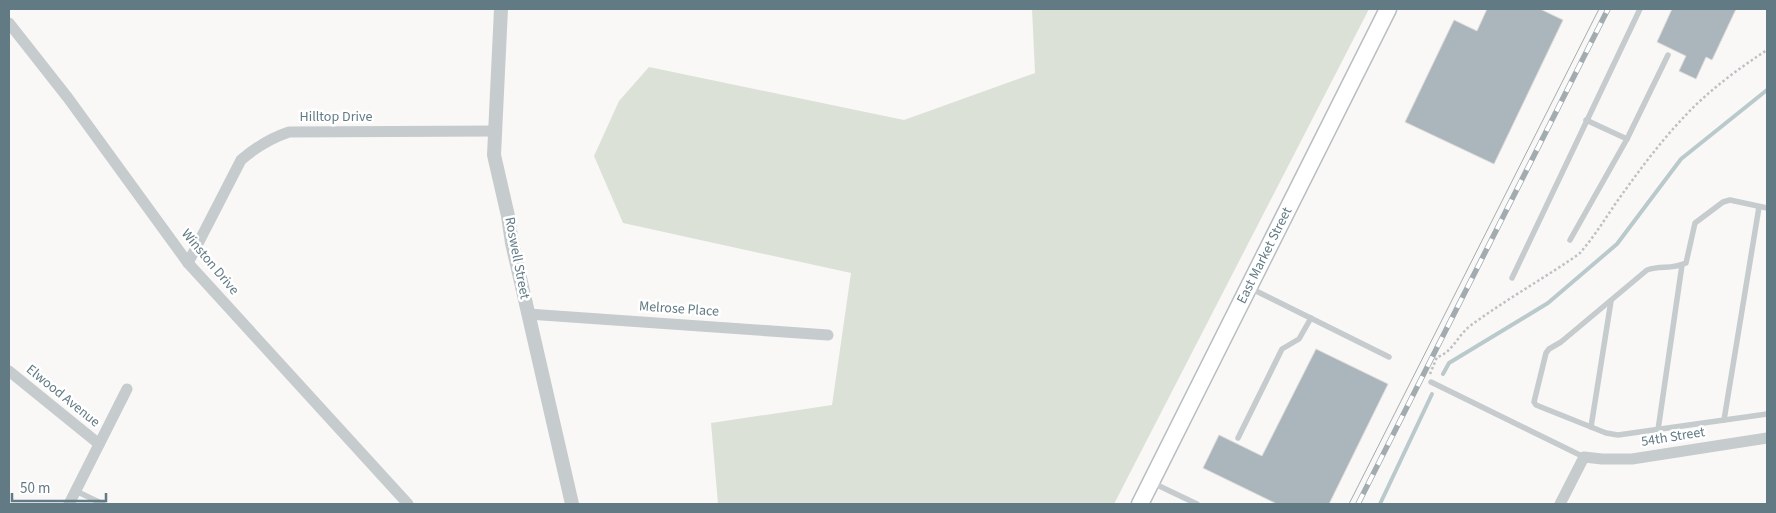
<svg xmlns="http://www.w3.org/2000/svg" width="1776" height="513" viewBox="0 0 1776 513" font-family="'Source Sans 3',sans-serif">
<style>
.green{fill:#dbe1d7}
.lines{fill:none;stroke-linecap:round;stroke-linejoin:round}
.stream{stroke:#bacacc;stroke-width:4}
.building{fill:#aab6bb;stroke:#dbdad8}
.secondary-casing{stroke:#b8bfc3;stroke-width:19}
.path{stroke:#bdc1c3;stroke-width:2.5;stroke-dasharray:2.5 2.5;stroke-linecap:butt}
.service{stroke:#c6cbce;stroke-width:5.5}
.minor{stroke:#c6cbce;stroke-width:11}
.tertiary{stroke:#c6cbce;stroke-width:14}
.secondary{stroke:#fff;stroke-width:16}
.tram{stroke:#a2acb0;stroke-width:1}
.rail-casing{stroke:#a2acb0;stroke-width:5.5}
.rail{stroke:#fff;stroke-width:4;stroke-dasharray:11;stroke-linecap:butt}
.labels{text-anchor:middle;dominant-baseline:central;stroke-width:5;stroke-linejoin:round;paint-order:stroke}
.street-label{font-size:14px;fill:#617a84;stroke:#fff}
</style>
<rect width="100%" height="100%" fill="#f9f8f6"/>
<!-- green -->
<path class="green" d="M 1032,9 L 1369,9 L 1114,504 L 718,504 L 711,423 L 832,405 L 851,273 L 623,223 L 594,156 L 619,101 L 649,67 L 904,120 L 1035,73 Z"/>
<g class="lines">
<!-- stream -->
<g class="stream">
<path d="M 1443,374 L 1449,363 L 1548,303 L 1617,244 L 1681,159 L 1767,90"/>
<path d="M 1380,504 L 1432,394"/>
</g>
</g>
<!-- building -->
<g class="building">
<path d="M 1487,9 L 1540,9 L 1563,20 L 1494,164 L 1405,122 L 1454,20 L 1477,31 Z"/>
<path d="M 1672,9 L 1736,9 L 1712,60 L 1706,57 L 1696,79 L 1679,71 L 1686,56 L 1657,42 Z"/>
<path d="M 1316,349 L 1388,384 L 1329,504 L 1277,504 L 1203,468 L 1219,435 L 1262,456 Z"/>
</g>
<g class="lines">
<!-- secondary casing -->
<g class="secondary-casing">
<g id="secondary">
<path id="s1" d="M 1140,504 L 1388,9"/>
</g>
</g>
<!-- path -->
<path class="path" d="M 1430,374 L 1437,357 C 1452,353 1458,335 1470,326 C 1505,300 1543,279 1579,254 C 1597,234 1610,210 1626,189 C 1644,164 1663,139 1684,117 C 1708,91 1738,69 1767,50"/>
<!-- service -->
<g class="service">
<path d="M 1627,139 L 1668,55"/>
<path d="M 1767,208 L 1730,200 L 1723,202 L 1695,223 L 1686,263 C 1670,270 1662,265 1647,270 L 1561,342 L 1549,349 L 1546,353 L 1534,402 L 1536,405 L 1606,433 L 1618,435 L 1767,414"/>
<path d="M 1570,240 L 1627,139 L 1586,120"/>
<path d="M 1512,278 L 1640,9"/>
<path d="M 1250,288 L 1389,357"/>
<path d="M 1431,382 L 1584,457"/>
<path d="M 1724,420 L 1759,207"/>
<path d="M 1591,427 L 1611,301"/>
<path d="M 1658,430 L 1682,265"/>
<path d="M 1238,438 L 1282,349 L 1299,339 L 1311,318"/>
<path d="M 1153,483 L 1197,504"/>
<path d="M 76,491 L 103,504"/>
</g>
<!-- minor -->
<g class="minor">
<path d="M 9,23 L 68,98 L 188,263 L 408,504"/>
<path d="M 188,263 L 241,160 C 256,147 271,138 289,132 L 494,131"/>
<path d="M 528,314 L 828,335"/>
<path d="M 9,371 L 99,444"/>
<path d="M 69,504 L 127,389"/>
<path d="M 1560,504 L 1584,457 L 1602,459 L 1632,459 L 1767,438"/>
</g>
<!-- tertiary -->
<path class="tertiary" d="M 501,9 L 494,155 L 508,216 L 512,243 L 572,504"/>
<!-- secondary -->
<use href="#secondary" class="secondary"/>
<!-- tram -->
<path class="tram" d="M 1349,504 L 1599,9"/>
<!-- rail casing -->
<g class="rail-casing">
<path id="rail" d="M 1358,504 L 1608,9"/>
</g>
<!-- rail -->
<use href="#rail" class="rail"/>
</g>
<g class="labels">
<!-- street labels -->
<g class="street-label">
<text x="336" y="117">Hilltop Drive</text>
<text stroke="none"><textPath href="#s1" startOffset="278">East Market Street</textPath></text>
<text transform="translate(517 258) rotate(79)">Roswell Street</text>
<text transform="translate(210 262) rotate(50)">Winston Drive</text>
<text transform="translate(679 309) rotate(4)">Melrose Place</text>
<text transform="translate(63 396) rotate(39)">Elwood Avenue</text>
<text transform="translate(1673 437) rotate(-9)">54th Street</text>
</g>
</g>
<!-- border -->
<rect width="1776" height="513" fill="none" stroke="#617a84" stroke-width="20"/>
<!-- scale -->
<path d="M12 493v8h94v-8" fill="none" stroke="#617a84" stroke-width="2.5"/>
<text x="20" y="493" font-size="15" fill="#617a84" stroke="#ffffff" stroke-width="4" paint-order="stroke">50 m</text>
</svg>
